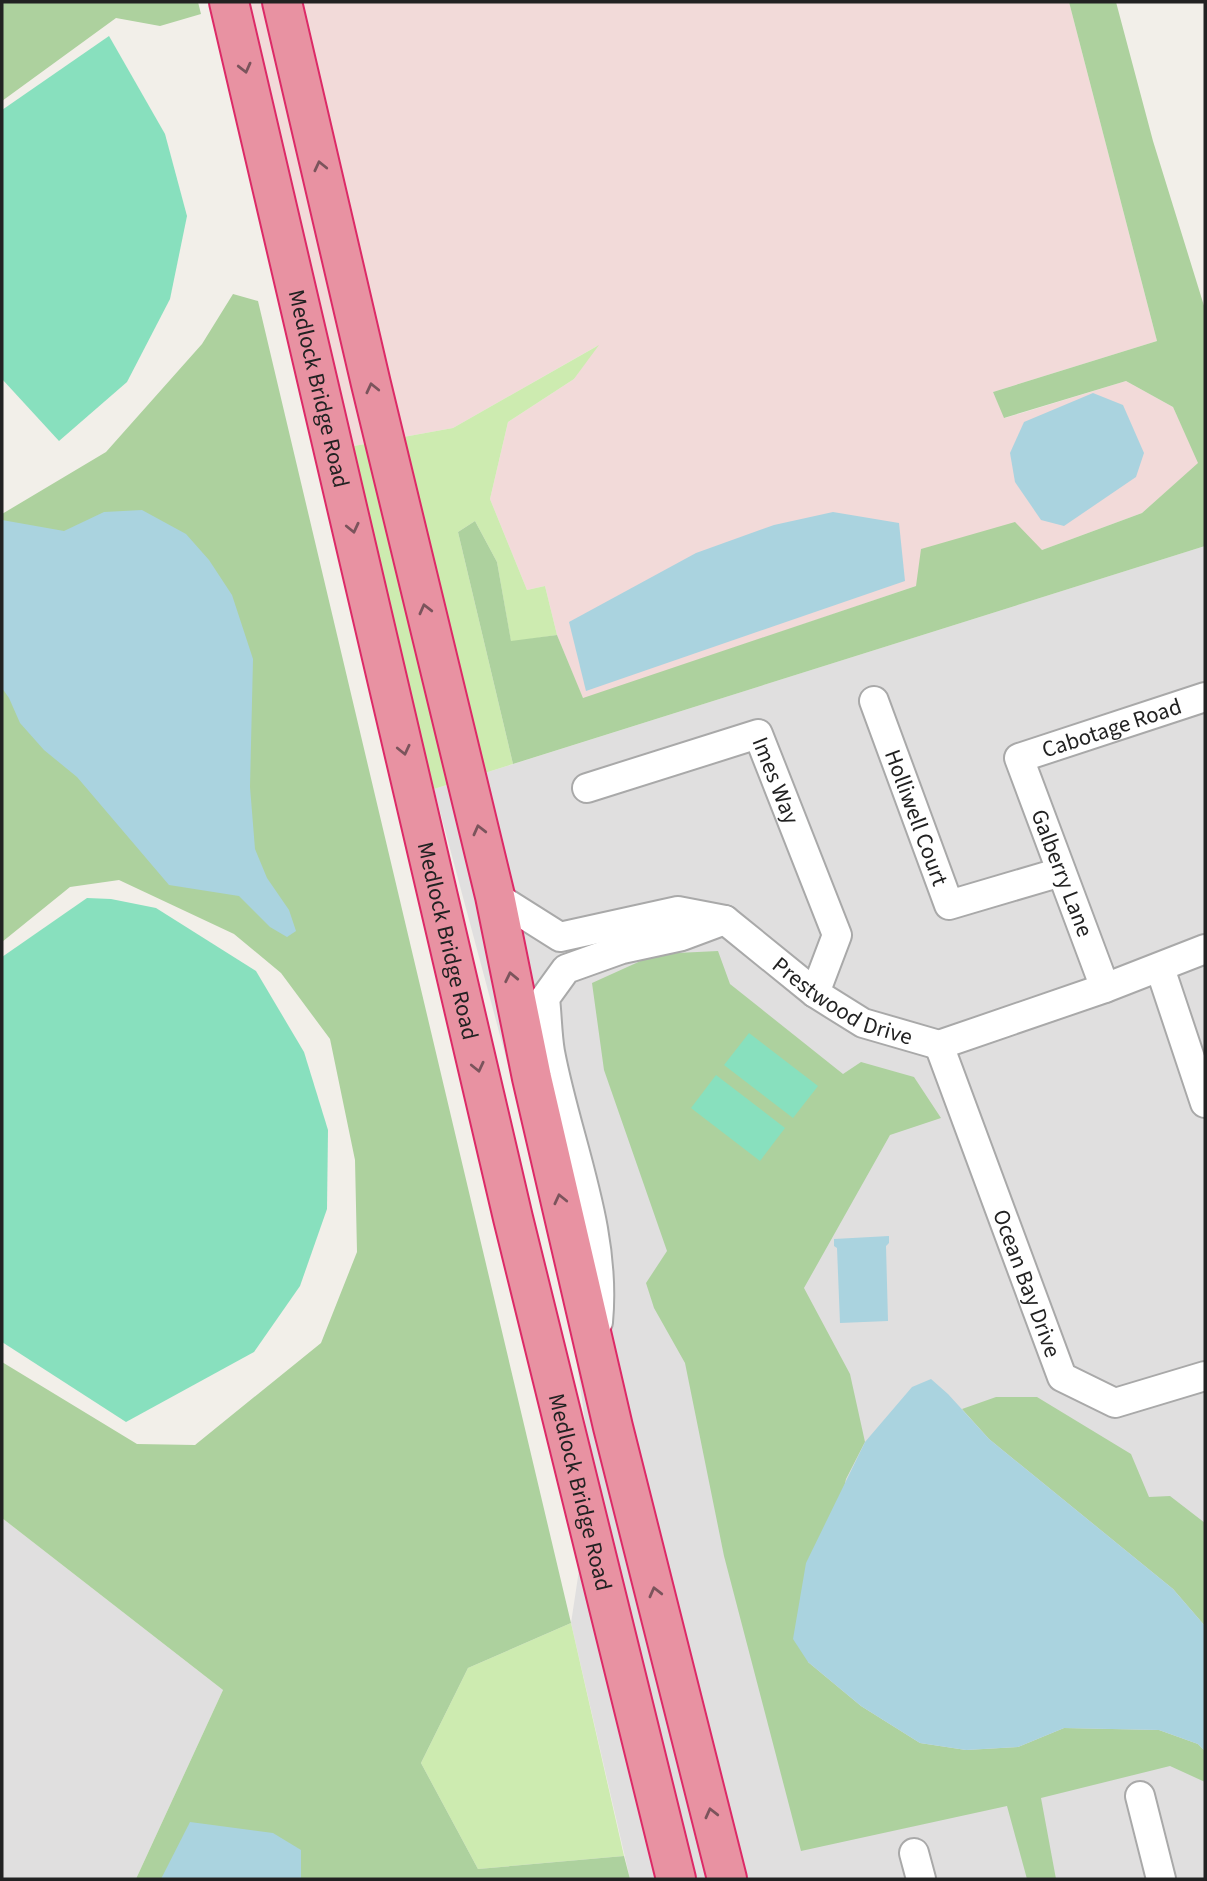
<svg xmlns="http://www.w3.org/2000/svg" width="1207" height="1881" viewBox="0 0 1207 1881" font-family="'Source Sans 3',sans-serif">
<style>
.residential{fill:#e0dfdf}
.commercial{fill:#f2dad9}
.grass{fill:#cdebb0}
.forest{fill:#add19e}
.pitch{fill:#88e0be}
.water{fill:#aad3df}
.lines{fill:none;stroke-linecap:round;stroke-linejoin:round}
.minor-casing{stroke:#a9a9a9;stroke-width:32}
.highway-casing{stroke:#dc2a67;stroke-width:42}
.minor{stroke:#fff;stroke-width:28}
.highway{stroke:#e892a2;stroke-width:38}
.oneway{stroke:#7b545c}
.labels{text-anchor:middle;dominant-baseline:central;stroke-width:7;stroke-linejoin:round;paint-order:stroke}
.street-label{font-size:23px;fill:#222;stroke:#fff}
</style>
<rect width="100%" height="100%" fill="#f2efe9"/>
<!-- residential -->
<g class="residential">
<path d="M 1205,546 L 1205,1879 L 630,1879 L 571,1623 L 593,1478 L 565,1278 L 434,789 Z"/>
<path d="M 2,1518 L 223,1690 L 136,1879 L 2,1879 Z"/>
</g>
<!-- commercial -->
<path class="commercial" d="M 229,2 L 1069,2 L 1157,341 L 993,392 L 1005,418 L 1126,381 L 1173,407 L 1199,463 L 1142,513 L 1042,550 L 916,586 L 583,699 L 557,635 L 545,586 L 527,590 L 490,499 L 508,422 L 574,379 L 597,346 L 453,428 L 343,448 Z"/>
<!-- grass -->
<g class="grass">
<path d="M 599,345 L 574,379 L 508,422 L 490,499 L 527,590 L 545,586 L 557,635 L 511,642 L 497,562 L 475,521 L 458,532 L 513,764 L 434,789 L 343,448 L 453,428 Z"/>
<path d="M 571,1623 L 624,1856 L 478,1869 L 421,1763 L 468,1668 Z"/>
</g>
<!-- forest -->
<g class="forest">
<path d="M 2,2 L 198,2 L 201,14 L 160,26 L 116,18 L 2,101 Z"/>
<path d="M 1069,2 L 1116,2 L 1153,141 L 1205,309 L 1205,546 L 513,764 L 458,532 L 475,521 L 497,562 L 511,641 L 557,635 L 583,698 L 916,586 L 921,549 L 1015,522 L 1042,550 L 1142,513 L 1198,463 L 1173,407 L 1126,381 L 1004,418 L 993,392 L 1157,341 Z"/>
<path d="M 233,294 L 258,301 L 571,1623 L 468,1668 L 421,1763 L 478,1869 L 624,1856 L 630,1879 L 136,1879 L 223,1690 L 2,1518 L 2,1362 L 137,1444 L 195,1445 L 321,1343 L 357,1252 L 355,1160 L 330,1039 L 281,973 L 234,934 L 119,880 L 70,887 L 2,942 L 2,514 L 106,452 L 202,344 Z"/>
<path d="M 718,951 L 730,984 L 843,1074 L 861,1062 L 914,1077 L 941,1118 L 890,1135 L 804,1288 L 850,1374 L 865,1442 L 846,1479 L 808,1662 L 861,1706 L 920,1743 L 966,1750 L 1018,1747 L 1064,1728 L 1159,1730 L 1198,1744 L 1205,1751 L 1205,1782 L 1170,1766 L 1041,1798 L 1056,1879 L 1027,1879 L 1007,1806 L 801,1851 L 724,1556 L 685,1363 L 654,1308 L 646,1283 L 667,1251 L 604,1070 L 592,983 L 656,954 Z"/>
<path d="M 996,1397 L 1037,1397 L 1131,1454 L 1149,1497 L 1170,1496 L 1205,1523 L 1205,1626 L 1173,1589 L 989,1439 L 962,1409 Z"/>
</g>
<!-- pitch -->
<g class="pitch">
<path d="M 109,36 L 165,134 L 187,216 L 170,299 L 127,382 L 59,441 L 2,379 L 2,110 Z"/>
<path d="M 87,898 L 111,899 L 156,908 L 256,971 L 304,1052 L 328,1130 L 327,1209 L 300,1286 L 254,1352 L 126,1422 L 2,1342 L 2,957 Z"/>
<path d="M 749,1033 L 818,1086 L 793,1118 L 724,1065 Z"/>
<path d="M 716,1075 L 785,1128 L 760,1161 L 691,1108 Z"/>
</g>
<!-- water -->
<g class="water">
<path d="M 1093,393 L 1123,405 L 1144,453 L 1136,477 L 1064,526 L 1041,520 L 1015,482 L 1010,453 L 1024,422 Z"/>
<path d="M 142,510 L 186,534 L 209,560 L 232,595 L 253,659 L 250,787 L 255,849 L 267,878 L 289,910 L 296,931 L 287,937 L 270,927 L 239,896 L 169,885 L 77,777 L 44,750 L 20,723 L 9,698 L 2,688 L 2,520 L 64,531 L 104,512 Z"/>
<path d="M 833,512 L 899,523 L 905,581 L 586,691 L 569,622 L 696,553 L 774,525 Z"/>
<path d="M 889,1236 L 889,1243 L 886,1246 L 888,1321 L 840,1323 L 837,1248 L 834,1246 L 834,1239 Z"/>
<path d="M 931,1379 L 948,1394 L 989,1439 L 1173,1589 L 1205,1626 L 1205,1751 L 1198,1744 L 1159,1730 L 1064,1728 L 1018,1747 L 966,1750 L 920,1743 L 861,1706 L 808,1662 L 793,1639 L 806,1563 L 865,1442 L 912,1387 Z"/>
<path d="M 190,1822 L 273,1833 L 301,1850 L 301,1879 L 161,1879 Z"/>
</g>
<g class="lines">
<!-- minor casing -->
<g class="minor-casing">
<g id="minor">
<path id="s1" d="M 874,701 L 949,905 L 1061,872"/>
<path id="s2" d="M 587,788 L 758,734 L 837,935 L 815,993"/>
<path id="s3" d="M 495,896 L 560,937 L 678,911 L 725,920 L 815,993 L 863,1023 L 939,1045 L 1105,988 L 1205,949"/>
<path d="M 1160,968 L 1205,1103"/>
<path id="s4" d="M 1105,988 L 1019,758 L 1205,697"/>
<path id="s5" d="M 939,1045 L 1062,1377 L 1115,1403 L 1205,1376"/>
<path d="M 598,1322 C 607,1229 567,1142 550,1052 C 547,1034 547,1016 545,998 L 566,969 L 622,949 L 682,936 L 725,920"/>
<path d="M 1140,1796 L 1161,1879"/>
<path d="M 914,1853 L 921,1879"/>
</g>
</g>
<!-- highway casing -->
<g class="highway-casing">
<g id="highway">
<path id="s6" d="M 229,2 L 513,1218 L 676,1879"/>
<path d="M 282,2 L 371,384 L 495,896 L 532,1078 L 613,1427 L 727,1879"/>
</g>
</g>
<!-- minor -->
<use href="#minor" class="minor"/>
<!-- highway -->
<use href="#highway" class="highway"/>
</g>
<!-- one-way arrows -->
<defs><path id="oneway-chevron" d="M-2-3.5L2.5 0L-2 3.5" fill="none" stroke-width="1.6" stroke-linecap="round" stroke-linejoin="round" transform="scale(1.75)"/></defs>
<g class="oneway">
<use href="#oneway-chevron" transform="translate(245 68) rotate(76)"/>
<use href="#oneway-chevron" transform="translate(320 166) rotate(-103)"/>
<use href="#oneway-chevron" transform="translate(372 388) rotate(-103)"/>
<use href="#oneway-chevron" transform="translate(353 528) rotate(77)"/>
<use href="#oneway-chevron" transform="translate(425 609) rotate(-104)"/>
<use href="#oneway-chevron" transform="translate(404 750) rotate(77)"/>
<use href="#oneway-chevron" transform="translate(479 830) rotate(-104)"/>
<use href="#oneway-chevron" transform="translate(511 977) rotate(-102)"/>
<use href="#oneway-chevron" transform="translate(478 1067) rotate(77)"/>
<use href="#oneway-chevron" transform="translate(560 1199) rotate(-103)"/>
<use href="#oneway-chevron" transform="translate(655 1592) rotate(-104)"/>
<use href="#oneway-chevron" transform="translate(711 1813) rotate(-104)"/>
</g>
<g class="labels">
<!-- street labels -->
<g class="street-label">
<text stroke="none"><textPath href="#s6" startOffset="397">Medlock Bridge Road</textPath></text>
<text stroke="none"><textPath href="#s4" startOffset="343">Cabotage Road</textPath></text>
<text stroke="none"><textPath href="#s2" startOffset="229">Imes Way</textPath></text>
<text stroke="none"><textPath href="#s1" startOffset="124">Holliwell Court</textPath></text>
<text transform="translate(1062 873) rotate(69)">Galberry Lane</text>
<text stroke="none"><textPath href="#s6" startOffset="964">Medlock Bridge Road</textPath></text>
<text stroke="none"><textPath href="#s3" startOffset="390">Prestwood Drive</textPath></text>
<text stroke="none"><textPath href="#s5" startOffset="254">Ocean Bay Drive</textPath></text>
<text stroke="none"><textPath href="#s6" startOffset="1531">Medlock Bridge Road</textPath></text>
</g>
</g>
<!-- border -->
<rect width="1207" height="1881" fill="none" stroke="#222222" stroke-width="7"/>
</svg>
